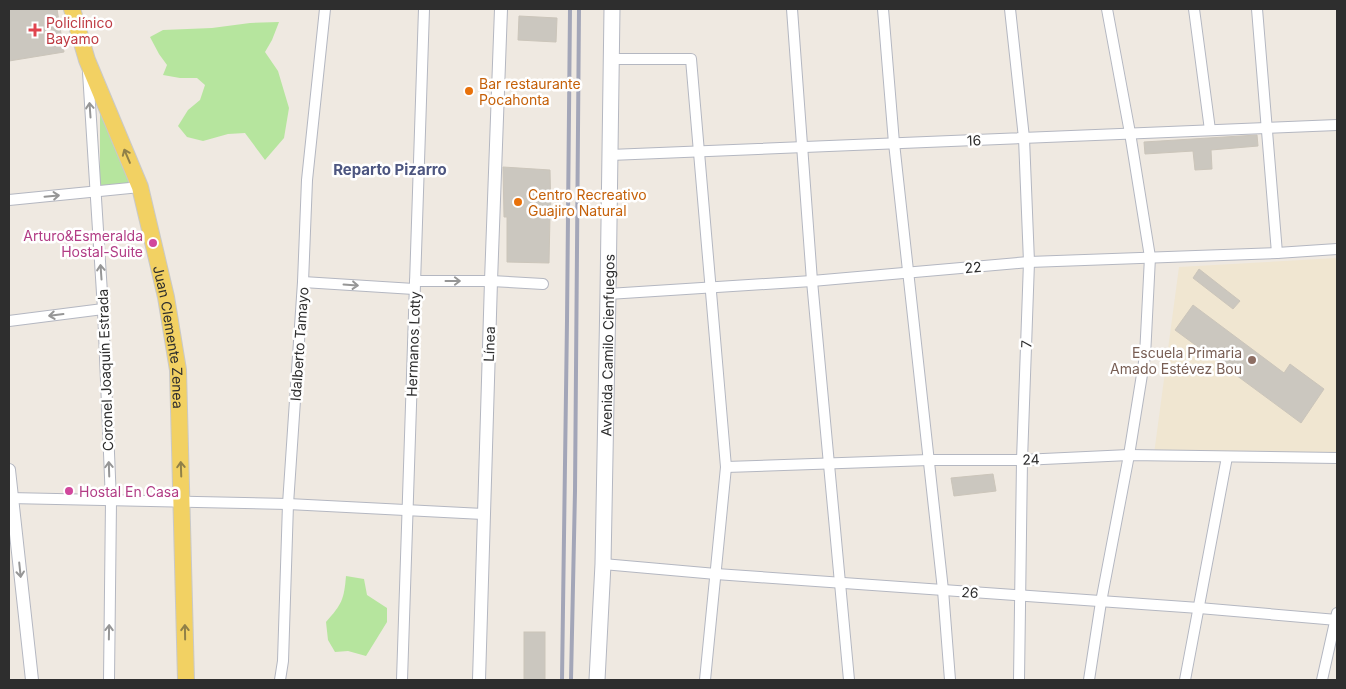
<svg xmlns="http://www.w3.org/2000/svg" width="1346" height="689" viewBox="0 0 1346 689" font-family="Inter,sans-serif">
<style>
.education{fill:#f0e6d1}
.green{fill:#b6e59e}
.building{fill:#cbc7bf;stroke:#cbc5ba}
.lines{fill:none;stroke-linecap:round;stroke-linejoin:round}
.minor-casing{stroke:#b4b7c1;stroke-width:12}
.tertiary-casing{stroke:#b4b7c1;stroke-width:14}
.secondary-casing{stroke:#b4b7c1;stroke-width:17}
.primary-casing{stroke:#c9c9c9;stroke-width:18}
.minor{stroke:#fff;stroke-width:10}
.tertiary{stroke:#fff;stroke-width:12}
.secondary{stroke:#fff;stroke-width:15}
.primary{stroke:#f2d163;stroke-width:16}
.rail{stroke:#a3a6b8;stroke-width:4}
.oneway{stroke:#969696}
.oneway2{stroke:#908048}
.health-dot{fill:#e0444e;stroke:#fff;stroke-width:2}
.food-dot{fill:#e8710a;stroke:#fff;stroke-width:2}
.hotel-dot{fill:#d1479c;stroke:#fff;stroke-width:2}
.education-dot{fill:#8d6e63;stroke:#fff;stroke-width:2}
.labels{text-anchor:middle;dominant-baseline:central;stroke-width:5;stroke-linejoin:round;paint-order:stroke}
.health-label{font-size:14px;fill:#be3a42;stroke:#fff;text-anchor:start}
.food-label{font-size:14px;fill:#c56008;stroke:#fff;text-anchor:start}
.street-label{font-size:14px;fill:#2e2e2e;stroke:#fff}
.hotel-label{font-size:14px;fill:#b23c85;stroke:#fff;text-anchor:end}
.education-label{font-size:14px;fill:#785e54;stroke:#fff;text-anchor:end}
.neighbourhood-label{font-size:15px;font-weight:bold;fill:#4d5680;stroke:#fff}
</style>
<rect width="100%" height="100%" fill="#efe9e1"/>
<!-- education -->
<path class="education" d="M 1337,258 L 1337,453 L 1154,454 L 1179,267 Z"/>
<!-- green -->
<g class="green">
<path d="M 279,22 L 272,40 L 265,52 L 278,71 L 289,108 L 284,138 L 265,160 L 245,133 L 228,134 L 203,141 L 187,137 L 178,126 L 188,110 L 200,100 L 205,85 L 197,78 L 180,78 L 163,75 L 167,65 L 159,54 L 150,37 L 163,30 L 212,28 L 250,23 Z"/>
<path d="M 100,113 L 134,186 L 100,189 Z"/>
<path d="M 346,576 L 364,579 L 367,595 L 387,608 L 387,622 L 366,656 L 348,651 L 335,652 L 328,640 L 326,622 C 342,604 344,600 346,576 Z"/>
</g>
<!-- building -->
<g class="building">
<path d="M 9,9 L 57,9 L 64,52 L 9,61 Z"/>
<path d="M 519,16 L 557,18 L 556,42 L 518,40 Z"/>
<path d="M 1257,135 L 1258,146 L 1211,150 L 1212,169 L 1195,170 L 1193,151 L 1145,154 L 1144,142 Z"/>
<path d="M 503,167 L 550,170 L 551,216 L 550,216 L 549,263 L 507,262 L 507,217 L 504,217 Z"/>
<path d="M 1199,269 L 1240,301 L 1233,309 L 1193,278 Z"/>
<path d="M 1193,305 L 1284,373 L 1290,364 L 1324,389 L 1301,423 L 1175,330 Z"/>
<path d="M 993,474 L 996,491 L 954,496 L 951,478 Z"/>
<rect x="524" y="632" width="21" height="48"/>
</g>
<g class="lines">
<!-- minor casing -->
<g class="minor-casing">
<g id="minor">
<path d="M 792,9 L 812,281 L 849,680"/>
<path d="M 883,9 L 894,143 L 943,590 L 950,680"/>
<path d="M 1010,9 L 1024,138 L 1029,262 L 1022,460 L 1019,680"/>
<path d="M 1194,9 L 1210,130"/>
<path d="M 1257,9 L 1277,253"/>
<path d="M 612,59 L 691,59 L 726,467 L 705,680"/>
<path d="M 88,72 L 103,309 L 111,501 L 109,680"/>
<path d="M 610,155 L 1337,125"/>
<path d="M 9,200 L 140,187"/>
<path d="M 415,281 L 491,281 L 543,284"/>
<path d="M 303,282 L 414,289"/>
<path d="M 608,294 L 812,281 L 1029,262 L 1277,253 L 1337,249"/>
<path d="M 9,321 L 103,309"/>
<path d="M 726,467 L 929,460 L 1022,460 L 1129,455 L 1337,458"/>
<path d="M 9,498 L 288,504 L 483,514"/>
<path d="M 603,564 L 716,574 L 1199,608 L 1337,620"/>
<path d="M 280,680 L 283,661 L 288,504 L 303,282 L 307,180 L 325,9"/>
<path d="M 402,680 L 424,9"/>
<path d="M 1089,680 L 1101,602 L 1129,455 L 1145,356 L 1150,257 L 1130,133 L 1107,9"/>
<path d="M 1185,680 L 1227,457"/>
<path d="M 1322,680 L 1337,613"/>
</g>
</g>
<!-- tertiary casing -->
<g class="tertiary-casing">
<g id="tertiary">
<path d="M 9,470 L 32,680"/>
<path d="M 479,680 L 491,281 L 501,9"/>
</g>
</g>
<!-- secondary casing -->
<g class="secondary-casing">
<g id="secondary">
<path id="s1" d="M 597,680 L 603,564 L 608,294 L 612,9"/>
</g>
</g>
<!-- primary casing -->
<g class="primary-casing">
<g id="primary">
<path id="s2" d="M 72,9 L 87,60 L 140,187 L 166,297 L 178,370 L 186,680"/>
</g>
</g>
<!-- minor -->
<use href="#minor" class="minor"/>
<!-- tertiary -->
<use href="#tertiary" class="tertiary"/>
<!-- secondary -->
<use href="#secondary" class="secondary"/>
<!-- primary -->
<use href="#primary" class="primary"/>
<!-- rail -->
<g class="rail">
<path d="M 562,680 L 567,321 L 570,9"/>
<path d="M 571,680 L 575,491 L 579,9"/>
</g>
</g>
<!-- one-way arrows -->
<defs><path id="oneway-shaft" d="M-6 0H5M1.5-3L5.5 0L1.5 3" fill="none" stroke-width="1.6" stroke-linecap="round" stroke-linejoin="round" transform="scale(1.25)"/></defs>
<g class="oneway">
<use href="#oneway-shaft" transform="translate(90 110) rotate(-94)"/>
<use href="#oneway-shaft" transform="translate(52 196) rotate(-5)"/>
<use href="#oneway-shaft" transform="translate(101 272) rotate(-94)"/>
<use href="#oneway-shaft" transform="translate(453 281)"/>
<use href="#oneway-shaft" transform="translate(351 285) rotate(4)"/>
<use href="#oneway-shaft" transform="translate(56 315) rotate(173)"/>
<use href="#oneway-shaft" transform="translate(109 469) rotate(-92)"/>
<use href="#oneway-shaft" transform="translate(20 570) rotate(84)"/>
<use href="#oneway-shaft" transform="translate(109 632) rotate(-89)"/>
</g>
<g class="oneway2">
<use href="#oneway-shaft" transform="translate(127 156) rotate(-113)"/>
<use href="#oneway-shaft" transform="translate(181 469) rotate(-92)"/>
<use href="#oneway-shaft" transform="translate(185 632) rotate(-91)"/>
</g>
<!-- markers -->
<path class="health-dot" d="M32.5 22.5h5v5h5v5h-5v5h-5v-5h-5v-5h5z"/>
<g class="food-dot">
<circle cx="469" cy="91" r="5"/>
<circle cx="518" cy="202" r="5"/>
</g>
<g class="hotel-dot">
<circle cx="153" cy="243" r="5"/>
<circle cx="69" cy="491" r="5"/>
</g>
<circle class="education-dot" cx="1252" cy="360" r="5"/>
<g class="labels">
<!-- health labels -->
<g class="health-label">
<text x="46" y="22">Policlínico<tspan x="46" dy="16">Bayamo</tspan></text>
</g>
<!-- food labels -->
<g class="food-label">
<text x="479" y="83">Bar restaurante<tspan x="479" dy="16">Pocahonta</tspan></text>
<text x="528" y="194">Centro Recreativo<tspan x="528" dy="16">Guajiro Natural</tspan></text>
</g>
<!-- street labels -->
<g class="street-label">
<text transform="translate(974 140) rotate(-2)">16</text>
<text transform="translate(973 267) rotate(-5)">22</text>
<text stroke="none"><textPath href="#s2" startOffset="344">Juan Clemente Zenea</textPath></text>
<text transform="translate(299 344) rotate(-86)">Idalberto Tamayo</text>
<text transform="translate(413 344) rotate(-88)">Hermanos Lotty</text>
<text transform="translate(489 344) rotate(-88)">Línea</text>
<text transform="translate(1026 344) rotate(-88)">7</text>
<text stroke="none"><textPath href="#s1" startOffset="335">Avenida Camilo Cienfuegos</textPath></text>
<text transform="translate(105 370) rotate(-92)">Coronel Joaquín Estrada</text>
<text transform="translate(1031 459) rotate(-2)">24</text>
<text transform="translate(970 592) rotate(4)">26</text>
</g>
<!-- hotel labels -->
<g class="hotel-label">
<text x="143" y="235">Arturo&amp;Esmeralda<tspan x="143" dy="16">Hostal-Suite</tspan></text>
<text x="79" y="491" text-anchor="start">Hostal En Casa</text>
</g>
<!-- education labels -->
<g class="education-label">
<text x="1242" y="352">Escuela Primaria<tspan x="1242" dy="16">Amado Estévez Bou</tspan></text>
</g>
<!-- neighbourhood labels -->
<g class="neighbourhood-label">
<text x="390" y="169">Reparto Pizarro</text>
</g>
</g>
<!-- border -->
<rect width="1346" height="689" fill="none" stroke="#2e2e2e" stroke-width="20"/>
</svg>
